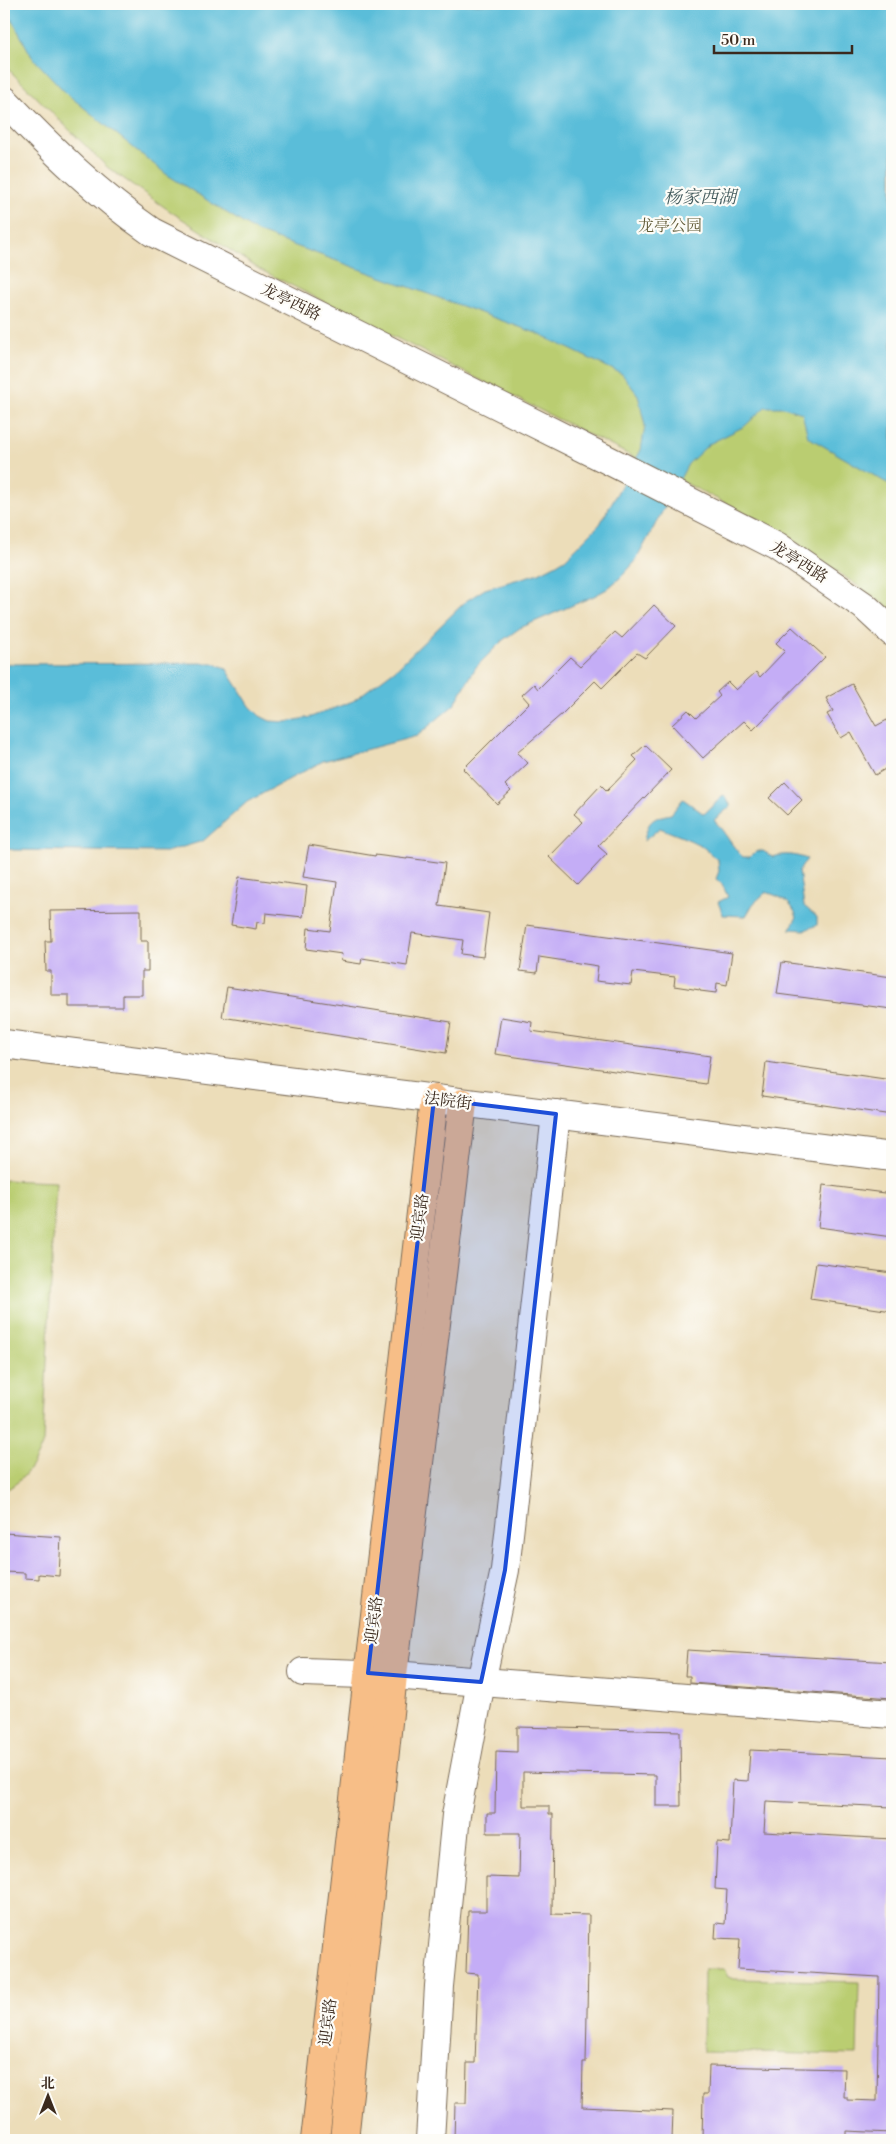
<svg xmlns="http://www.w3.org/2000/svg" width="896" height="2144" viewBox="0 0 896 2144" font-family="'Libre Bodoni','Noto Serif SC',serif">
<style>
.green{fill:#bacd71;stroke:#7a7c48}
.water{fill:#5abdd9;stroke:#4a747c}
.building{fill:#c4adf6}
.lines{fill:none;stroke-linecap:round;stroke-linejoin:round}
.minor-casing{stroke:#796954;stroke-width:30}
.major-casing{stroke:#796954;stroke-width:30}
.minor{stroke:#fff;stroke-width:28}
.major{stroke:#f7be87;stroke-width:28}
.marked{fill:#1d4ed8;fill-opacity:0.2;stroke:#1d4ed8;stroke-width:4;stroke-linejoin:round}
.labels{text-anchor:middle;dominant-baseline:central;stroke-width:4.5;stroke-linejoin:round;paint-order:stroke}
.park-label{font-size:16px;fill:#615b37;stroke:#fdfcf7}
.street-label{font-size:16px;fill:#3b2a1e;stroke:#fdfcf7}
.water-label{font-size:18px;font-style:italic;fill:#465d5f;stroke:#fdfcf7}
</style>
<rect width="100%" height="100%" fill="#fdfcf7"/>
<filter id="ink" filterUnits="userSpaceOnUse"><feTurbulence type="fractalNoise" baseFrequency=".02" numOctaves="2"/><feDisplacementMap in="SourceGraphic" scale="10" xChannelSelector="R" yChannelSelector="G"/><feConvolveMatrix kernelMatrix="1 2 1 2 8 2 1 2 1" color-interpolation-filters="sRGB"/></filter>
<filter id="wash" filterUnits="userSpaceOnUse"><feTurbulence type="fractalNoise" baseFrequency=".0096" numOctaves="4" result="noise"/><feDisplacementMap in="SourceGraphic" scale="20" xChannelSelector="R" yChannelSelector="G"/><feGaussianBlur stdDeviation="1.12" result="paint"/><feColorMatrix in="noise" values="0 0 0 0 0 0 0 0 0 0 0 0 0 0 0 0 0 1.4 0 .05"/><feComposite in="paint" operator="in"/></filter>
<g filter="url(#wash)">
<rect width="100%" height="100%" fill="#ecddb9"/>
<!-- green -->
<g class="green">
<path d="M 4,4 L 892,4 L 892,610 L 777,529 L 259,269 L 170,211 L 107,167 L 4,65 Z"/>
<path d="M 4,1180 L 56,1182 L 43,1442 C 35,1464 24,1481 4,1491 Z"/>
<path d="M 704,1969 L 724,1969 L 728,1977 L 734,1979 L 859,1982 L 857,2055 L 703,2052 Z"/>
</g>
<!-- water -->
<g class="water">
<path d="M 8,4 L 892,4 L 892,486 L 808,437 L 802,413 L 784,407 L 765,407 L 745,426 L 709,444 L 688,464 L 635,562 L 621,577 L 607,589 L 594,596 L 520,628 L 503,640 L 476,667 L 454,705 L 417,736 L 323,761 L 247,802 L 203,841 L 166,852 L 13,850 L 4,846 L 4,664 L 213,663 L 226,668 L 250,706 L 260,716 L 270,721 L 286,722 L 311,717 L 353,701 L 397,668 L 466,601 L 485,589 L 539,573 L 555,565 L 565,559 L 600,524 L 641,450 L 645,426 L 638,395 L 622,374 L 536,333 L 257,232 L 166,174 L 67,94 L 32,57 L 11,18 Z"/>
<path d="M 724,795 L 731,806 L 714,820 C 725,832 732,847 743,857 L 750,857 L 756,851 L 763,851 L 773,857 C 785,853 796,855 807,859 L 799,871 L 804,906 L 817,917 L 817,925 L 805,930 L 790,929 L 797,917 C 791,901 781,897 766,892 L 753,904 L 746,916 L 723,915 L 718,902 L 728,897 L 722,884 L 716,879 L 719,871 L 718,860 C 711,856 707,849 700,845 C 687,838 674,834 660,828 L 644,841 C 648,821 651,818 671,814 L 683,799 L 704,814 Z"/>
</g>
<g id="blocks">
<!-- building -->
<g class="building">
<path d="M 654,605 L 676,626 L 645,658 L 637,653 L 602,688 L 595,681 L 562,714 L 517,753 L 528,763 L 505,785 L 511,791 L 497,804 L 463,769 L 529,703 L 522,695 L 534,684 L 538,689 L 570,657 L 580,666 L 615,632 L 622,638 Z"/>
<path d="M 792,627 L 825,657 L 753,730 L 744,721 L 703,758 L 672,725 L 688,710 L 696,718 L 720,696 L 717,692 L 728,682 L 736,690 L 756,672 L 760,677 L 785,651 L 776,643 Z"/>
<path d="M 852,684 L 876,726 L 887,720 L 892,730 L 892,765 L 875,775 L 851,732 L 841,738 L 827,714 L 833,711 L 826,698 Z"/>
<path d="M 645,745 L 671,770 L 598,846 L 607,854 L 578,885 L 549,857 L 583,822 L 574,814 L 601,785 L 607,791 L 637,760 L 633,756 Z"/>
<path d="M 785,782 L 802,800 L 787,815 L 769,798 Z"/>
<path d="M 309,845 L 375,856 L 375,855 L 407,859 L 407,858 L 445,863 L 439,906 L 489,913 L 483,957 L 461,954 L 463,940 L 412,933 L 407,965 L 362,958 L 361,964 L 341,961 L 342,954 L 306,949 L 308,928 L 330,931 L 337,882 L 303,877 Z"/>
<path d="M 239,877 L 307,886 L 303,917 L 266,913 L 265,923 L 257,922 L 256,929 L 231,925 Z"/>
<path d="M 141,910 L 141,941 L 148,941 L 148,971 L 142,971 L 142,995 L 123,995 L 123,1007 L 69,1007 L 69,995 L 51,995 L 51,971 L 46,971 L 45,941 L 51,941 L 50,911 Z"/>
<path d="M 527,925 L 732,953 L 727,985 L 717,983 L 716,993 L 700,991 L 700,990 L 674,986 L 675,977 L 633,972 L 631,985 L 596,981 L 598,966 L 539,957 L 537,973 L 520,971 Z"/>
<path d="M 782,962 L 892,977 L 892,1009 L 777,994 Z"/>
<path d="M 227,987 L 451,1022 L 446,1053 L 222,1017 Z"/>
<path d="M 501,1017 L 532,1022 L 531,1031 L 710,1056 L 706,1084 L 495,1054 Z"/>
<path d="M 766,1062 L 892,1080 L 892,1115 L 762,1096 Z"/>
<path d="M 823,1185 L 892,1194 L 892,1237 L 818,1227 Z"/>
<path d="M 816,1263 L 892,1273 L 892,1311 L 810,1299 Z"/>
<path d="M 4,1533 L 61,1537 L 59,1576 L 39,1574 L 39,1579 L 25,1578 L 25,1573 L 4,1572 Z"/>
<path d="M 687,1650 L 892,1662 L 892,1698 L 690,1683 L 690,1676 L 685,1676 Z"/>
<path d="M 517,1727 L 680,1731 L 681,1806 L 656,1806 L 656,1775 L 523,1772 L 523,1806 L 549,1806 L 549,1814 L 553,1814 L 552,1914 L 589,1915 L 586,2063 L 583,2063 L 582,2107 L 673,2111 L 672,2140 L 454,2140 L 455,2103 L 466,2103 L 467,2063 L 475,2063 L 478,1974 L 466,1973 L 468,1911 L 486,1911 L 486,1877 L 519,1878 L 520,1833 L 487,1833 L 487,1813 L 495,1813 L 496,1751 L 517,1752 Z"/>
<path d="M 750,1750 L 892,1757 L 892,1807 L 766,1801 L 764,1832 L 892,1839 L 892,2133 L 846,2131 L 846,2140 L 702,2140 L 703,2094 L 708,2094 L 709,2066 L 845,2069 L 844,2097 L 847,2097 L 847,2100 L 877,2101 L 879,1977 L 738,1969 L 740,1939 L 715,1938 L 716,1923 L 725,1924 L 727,1890 L 715,1889 L 717,1842 L 730,1843 L 733,1780 L 748,1781 Z"/>
</g>
</g>
</g>
<g filter="url(#ink)">
<use href="#blocks" fill-opacity="0" stroke="#796954" stroke-width="1"/>
<g class="lines">
<!-- minor casing -->
<g class="minor-casing">
<g id="minor">
<path d="M 4,100 C 50,148 97,194 152,232 L 608,460 L 777,546 L 864,606 L 892,632"/>
<path d="M 4,1044 L 892,1157"/>
<path d="M 303,1672 L 393,1675 L 892,1714"/>
<path d="M 430,2140 L 439,1986 L 456,1815 L 481,1682 L 505,1570 L 556,1114"/>
</g>
</g>
<!-- major casing -->
<g class="major-casing">
<g id="major">
<path d="M 315,2140 L 434,1099"/>
<path d="M 344,2140 L 393,1675 L 463,1103"/>
</g>
</g>
<!-- minor -->
<use href="#minor" class="minor"/>
<!-- major -->
<use href="#major" class="major"/>
</g>
</g>
<!-- marked area -->
<path class="marked" d="M 434,1099 L 556,1114 L 505,1570 L 481,1682 L 368,1673 Z"/>
<g class="labels">
<!-- park labels -->
<g class="park-label">
<text x="670" y="226">龙亭公园</text>
</g>
<!-- street labels -->
<g class="street-label">
<text transform="translate(291 302) rotate(26)">龙亭西路</text>
<text transform="translate(799 562) rotate(32)">龙亭西路</text>
<text transform="translate(448 1101) rotate(7)">法院街</text>
<text transform="translate(420 1217) rotate(-83)">迎宾路</text>
<text transform="translate(374 1620) rotate(-83)">迎宾路</text>
<text transform="translate(328 2022) rotate(-83)">迎宾路</text>
</g>
<!-- water labels -->
<g class="water-label">
<text x="700" y="197">杨家西湖</text>
</g>
</g>
<!-- margin -->
<rect width="896" height="2144" fill="none" stroke="#fdfcf7" stroke-width="20"/>
<!-- north arrow -->
<g transform="translate(48 2096)" stroke="#fdfcf7" stroke-width="4" paint-order="stroke">
<path d="M0-4L9 19L0 12L-9 19Z" fill="#3b2a1e"/>
<text y="-8" font-size="14" font-weight="bold" text-anchor="middle" fill="#3b2a1e">北</text>
</g>
<!-- scale -->
<path d="M714 45v8h138v-8" fill="none" stroke="#3b2a1e" stroke-width="2.5"/>
<text x="721" y="45" font-size="15" fill="#3b2a1e" stroke="#fdfcf7" stroke-width="4" paint-order="stroke">50 m</text>
</svg>
